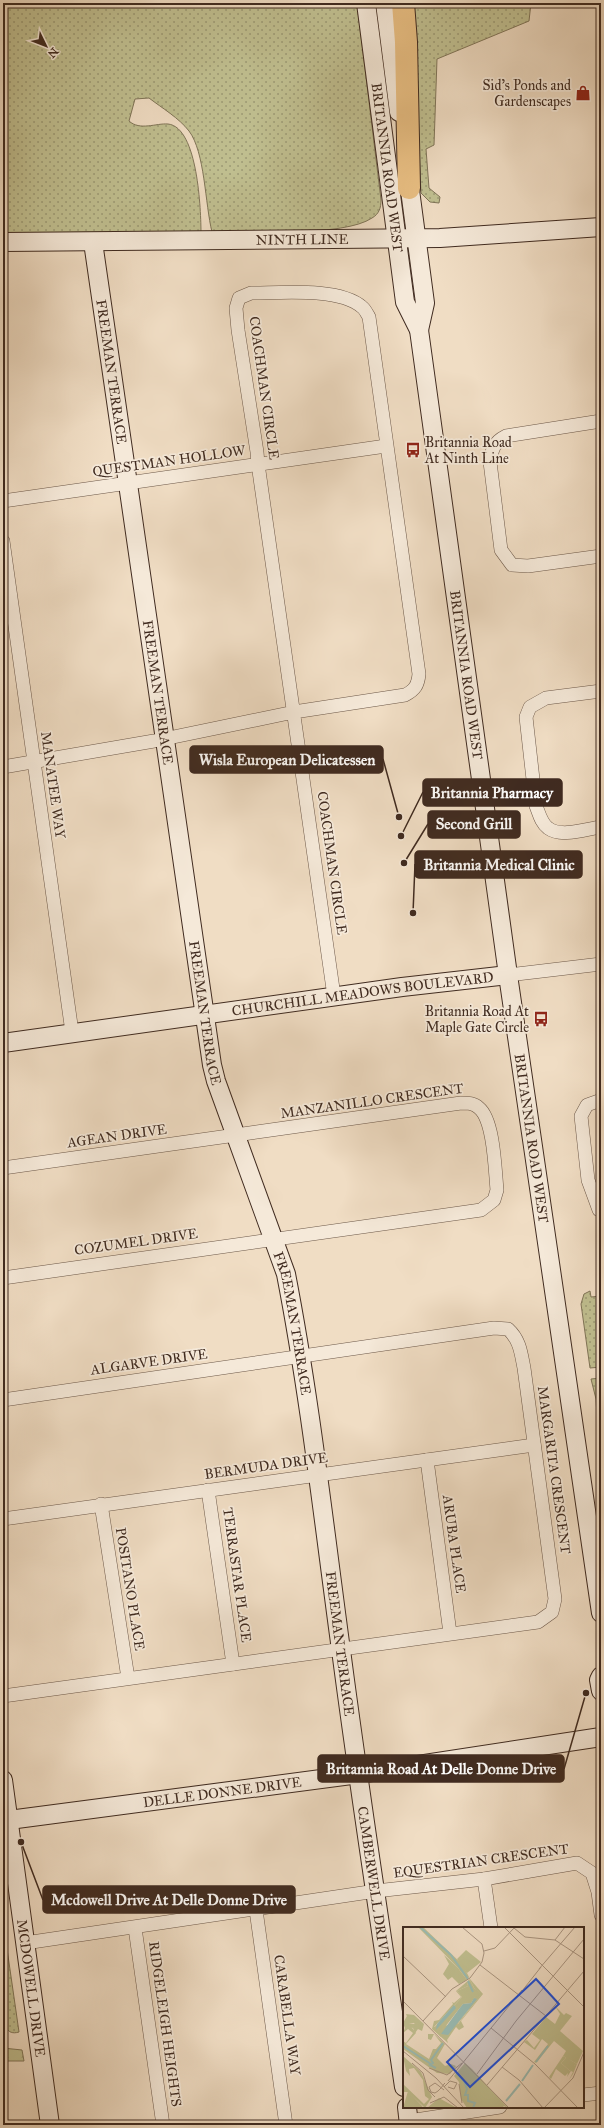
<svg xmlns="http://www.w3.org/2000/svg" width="604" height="2128" viewBox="0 0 604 2128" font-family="'IM FELL Great Primer',serif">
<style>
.grass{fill:url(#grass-dots);stroke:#807558}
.forest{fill:url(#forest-crowns);stroke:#807558}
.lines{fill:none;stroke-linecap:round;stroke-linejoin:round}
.stream{stroke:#768279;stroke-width:3}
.street-casing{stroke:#6c5849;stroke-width:14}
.secondary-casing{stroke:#402b20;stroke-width:20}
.highway-casing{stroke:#402b20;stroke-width:24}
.street{stroke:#f5e9d9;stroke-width:13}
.secondary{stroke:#f5e9d9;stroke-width:18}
.highway{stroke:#e8be82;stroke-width:22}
.labels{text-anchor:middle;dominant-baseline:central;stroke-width:3.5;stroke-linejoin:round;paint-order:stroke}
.poi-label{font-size:14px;fill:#402b20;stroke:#f5e9d9;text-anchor:end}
.street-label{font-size:14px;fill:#402b20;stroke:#f5e9d9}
.inset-river{fill:none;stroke:#9abcb4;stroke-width:2}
.inset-road{fill:none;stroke:#aa9682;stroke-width:1}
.view{fill:#1d4ed8;fill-opacity:0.15;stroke:#1d4ed8;stroke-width:2}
.inset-edge{fill:none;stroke:#402b20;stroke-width:2}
.leader{fill:none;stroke:#402b20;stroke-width:1.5}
.callout-dot{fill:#402b20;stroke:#f5e9d9;stroke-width:1.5}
.callout{fill:#402b20;stroke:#402b20;stroke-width:1.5}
.callout-label{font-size:15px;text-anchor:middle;font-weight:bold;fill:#fff}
</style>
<defs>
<pattern id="grass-dots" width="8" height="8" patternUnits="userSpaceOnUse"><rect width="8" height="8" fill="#c0bf90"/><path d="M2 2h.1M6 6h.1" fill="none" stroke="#9d9b75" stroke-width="1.8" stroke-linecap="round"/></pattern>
<pattern id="forest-crowns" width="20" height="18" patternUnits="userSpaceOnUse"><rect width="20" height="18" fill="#c0bf90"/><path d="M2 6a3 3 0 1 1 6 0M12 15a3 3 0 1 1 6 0" fill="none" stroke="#9d9b75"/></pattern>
</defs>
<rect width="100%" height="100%" fill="#f0ddc4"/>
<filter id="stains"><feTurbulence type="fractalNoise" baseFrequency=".005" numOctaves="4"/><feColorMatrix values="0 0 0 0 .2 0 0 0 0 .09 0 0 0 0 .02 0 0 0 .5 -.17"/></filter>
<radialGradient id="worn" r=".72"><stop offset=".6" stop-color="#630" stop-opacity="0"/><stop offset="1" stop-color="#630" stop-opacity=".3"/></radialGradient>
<!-- grass -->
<g class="grass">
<path d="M 3,3 L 357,3 L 381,200 C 381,208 379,214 372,218 C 344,237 249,231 212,232 C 205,204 205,152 189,131 C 179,118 162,108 149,98 L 135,99 L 129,121 C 140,131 156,123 168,124 C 198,127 201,211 201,234 L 3,234 Z"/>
<path d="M 412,3 L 531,3 L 529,21 L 437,59 L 434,145 L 426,149 L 429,188 L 440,197 L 439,203 L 430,202 L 421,193 Z"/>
<path d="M 590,1291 L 591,1297 L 601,1296 L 601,1355 L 599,1355 L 601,1367 L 590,1368 L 581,1304 L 584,1294 Z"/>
<path d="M 601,1378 L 601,1432 L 598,1433 L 596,1399 L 591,1379 Z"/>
<path d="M 3,1921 L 19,2032 C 6,2036 4,2024 3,2014 Z"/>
</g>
<!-- forest -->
<path class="forest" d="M 3,2048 L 22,2050 L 24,2061 L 3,2061 Z"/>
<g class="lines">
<!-- stream -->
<path class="stream" d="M 236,3 L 245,3"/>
<!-- street casing -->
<g class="street-casing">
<g id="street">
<path d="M 601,421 L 506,436 C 494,442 492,449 490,462 L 501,550 L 512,565 L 528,566 L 601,556"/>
<path d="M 3,501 L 386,446"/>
<path d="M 3,541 L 72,1032"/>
<path d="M 601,691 L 546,698 L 530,707 L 526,717 L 536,806 C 539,813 541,823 548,828 C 561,838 586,829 601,827"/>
<path d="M 3,767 L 154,741 L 294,712 L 405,695 C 415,690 418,685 419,674 L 369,317 C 367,314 365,309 362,307 C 339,287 280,293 251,293 L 239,298 L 236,308 L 238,330 L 257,452 L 258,464 L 334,996"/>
<path d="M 508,975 L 601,964"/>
<path d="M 3,1168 L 461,1103 C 468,1103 474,1103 479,1108 C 494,1120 495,1170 497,1190 L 494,1200 L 481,1210 L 3,1278"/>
<path d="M 599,1210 L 588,1180 L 581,1116 L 587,1105 L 601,1100"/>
<path d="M 3,1400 L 494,1328 L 508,1329 C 520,1340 521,1353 524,1368 L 555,1599 L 552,1612 L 538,1622 L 3,1696"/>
<path d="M 427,1460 L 450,1633"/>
<path d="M 208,1490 L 233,1664"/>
<path d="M 101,1504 L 128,1678"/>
<path d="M 3,1519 L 534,1445"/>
<path d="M 484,1879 L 491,1928"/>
<path d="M 256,1910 L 286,2125"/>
<path d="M 135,1928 L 163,2125"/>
<path d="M 25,1943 L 376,1891 L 484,1879 L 577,1863 L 592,1873 L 598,1892 L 601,1915"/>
<path d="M 583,2095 L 601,2093"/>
<path d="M 409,2121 L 500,2107"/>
</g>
</g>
<!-- secondary casing -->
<g class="secondary-casing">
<g id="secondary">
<path id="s1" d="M 366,3 L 405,302 L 419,330 L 508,975 L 601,1613"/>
<path d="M 385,3 L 399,112"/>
<path d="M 408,175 L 425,303 L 419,330"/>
<path id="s2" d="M 3,242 L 440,238 L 601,227"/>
<path id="s3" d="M 93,242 L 212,1065 L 216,1081 L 286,1274 C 310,1398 324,1525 341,1650 C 360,1796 383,1942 404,2087"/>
<path id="s4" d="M 3,1043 L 402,987 L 508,975"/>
<path d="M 601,1676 L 599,1680 L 601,1691"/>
<path id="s5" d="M 3,1780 L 50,2125"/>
<path id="s6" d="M 9,1820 L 359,1774 L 601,1737"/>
<path d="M 407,2107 L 409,2125"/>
</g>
</g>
<!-- highway casing -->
<g class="highway-casing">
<path id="highway" d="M 403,3 L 406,42 L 409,188"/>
</g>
<!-- street -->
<use href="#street" class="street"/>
<!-- secondary -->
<use href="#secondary" class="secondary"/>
<!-- highway -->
<use href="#highway" class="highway"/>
</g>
<!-- icons -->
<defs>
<g id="shop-bare" transform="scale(1.2)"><path d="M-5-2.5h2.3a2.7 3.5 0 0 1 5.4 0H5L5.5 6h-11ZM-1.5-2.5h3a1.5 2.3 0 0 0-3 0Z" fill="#8f2418" stroke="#f5e9d9" stroke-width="2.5" paint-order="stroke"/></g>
<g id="bus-bare" transform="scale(1.2)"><path d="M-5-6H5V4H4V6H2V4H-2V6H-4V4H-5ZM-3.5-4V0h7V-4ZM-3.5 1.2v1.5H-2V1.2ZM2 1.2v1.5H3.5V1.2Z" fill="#8f2418" stroke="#f5e9d9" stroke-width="2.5" paint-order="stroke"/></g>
</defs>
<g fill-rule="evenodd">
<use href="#shop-bare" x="583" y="93"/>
<use href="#bus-bare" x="413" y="450"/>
<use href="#bus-bare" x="541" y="1019"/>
</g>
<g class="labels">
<!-- poi labels -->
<g class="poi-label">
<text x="571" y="85">Sid's Ponds and<tspan x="571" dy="16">Gardenscapes</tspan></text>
<text x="425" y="442" text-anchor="start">Britannia Road<tspan x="425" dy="16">At Ninth Line</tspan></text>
<text x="529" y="1011">Britannia Road At<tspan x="529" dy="16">Maple Gate Circle</tspan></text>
</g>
<!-- street labels -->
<g class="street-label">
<text stroke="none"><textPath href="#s1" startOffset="166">BRITANNIA ROAD WEST</textPath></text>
<text stroke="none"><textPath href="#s2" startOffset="299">NINTH LINE</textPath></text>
<text stroke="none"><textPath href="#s3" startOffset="131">FREEMAN TERRACE</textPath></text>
<text transform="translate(264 388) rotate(82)">COACHMAN CIRCLE</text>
<text transform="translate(169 461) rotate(-8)">QUESTMAN HOLLOW</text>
<text stroke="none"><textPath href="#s1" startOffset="681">BRITANNIA ROAD WEST</textPath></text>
<text stroke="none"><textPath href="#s3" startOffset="455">FREEMAN TERRACE</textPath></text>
<text transform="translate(53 785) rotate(82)">MANATEE WAY</text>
<text transform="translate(332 863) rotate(82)">COACHMAN CIRCLE</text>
<text stroke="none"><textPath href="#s4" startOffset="363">CHURCHILL MEADOWS BOULEVARD</textPath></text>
<text stroke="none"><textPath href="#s3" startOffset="779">FREEMAN TERRACE</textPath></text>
<text transform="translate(372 1101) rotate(-8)">MANZANILLO CRESCENT</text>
<text transform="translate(117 1136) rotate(-8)">AGEAN DRIVE</text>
<text stroke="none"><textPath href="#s1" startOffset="1149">BRITANNIA ROAD WEST</textPath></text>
<text transform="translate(136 1242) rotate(-8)">COZUMEL DRIVE</text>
<text stroke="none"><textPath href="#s3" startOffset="1103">FREEMAN TERRACE</textPath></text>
<text transform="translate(149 1362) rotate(-8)">ALGARVE DRIVE</text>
<text transform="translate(266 1466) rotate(-8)">BERMUDA DRIVE</text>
<text transform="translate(554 1470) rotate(82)">MARGARITA CRESCENT</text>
<text transform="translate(454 1544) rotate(82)">ARUBA PLACE</text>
<text transform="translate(237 1575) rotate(82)">TERRASTAR PLACE</text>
<text transform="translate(130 1589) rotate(81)">POSITANO PLACE</text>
<text stroke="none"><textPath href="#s3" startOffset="1427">FREEMAN TERRACE</textPath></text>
<text stroke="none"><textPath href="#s6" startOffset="215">DELLE DONNE DRIVE</textPath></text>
<text transform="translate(481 1861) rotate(-8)">EQUESTRIAN CRESCENT</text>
<text stroke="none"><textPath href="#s3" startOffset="1669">CAMBERWELL DRIVE</textPath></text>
<text stroke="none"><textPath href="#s5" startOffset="210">MCDOWELL DRIVE</textPath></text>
<text transform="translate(287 2015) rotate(82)">CARABELLA WAY</text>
<text transform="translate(165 2024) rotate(82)">RIDGELEIGH HEIGHTS</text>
</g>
</g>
<!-- overview -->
<g transform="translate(403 1927)">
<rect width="181" height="181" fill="#f0ddc4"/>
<path d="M 4,89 L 11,96 L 6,97 L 13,106 L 3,117 L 26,132 L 30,122 L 33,122 L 38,116 L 31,107 L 28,113 L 25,112 L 25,107 L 31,107 L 42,117 L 34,131 L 42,139 L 48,137 L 53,139 L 47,147 L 34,146 L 0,122 L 0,114 L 3,116 L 10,106 L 5,102 L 0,106 L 2,101 L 0,96 ZM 0,129 L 18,145 L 29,170 L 22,181 L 5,165 L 0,165 L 0,157 L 21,177 L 26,172 L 22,169 L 20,153 L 11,141 L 6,142 L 7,149 L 3,144 ZM 160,129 L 174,137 L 170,147 L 166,153 L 170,145 L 168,144 L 164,150 L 165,146 L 162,149 L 153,142 L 148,152 L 146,150 ZM 164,130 L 172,138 L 167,144 L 158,136 ZM 62,136 L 69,142 L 105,181 L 101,179 L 99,181 L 64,181 L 58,172 L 56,155 L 51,149 ZM 36,171 L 54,181 L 24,181 Z" fill="#c0bf90" fill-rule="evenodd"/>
<path d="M 63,23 L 78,35 L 64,46 L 54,32 ZM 41,28 L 55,41 L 64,53 L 56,57 L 49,50 L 45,53 L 40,47 L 46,37 ZM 67,52 L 80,67 L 58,94 L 61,100 L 56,103 L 53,100 L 44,113 L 45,116 L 29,102 L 31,94 L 36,93 L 50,77 L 49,75 L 51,76 L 58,70 L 53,64 ZM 67,53 L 71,61 L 78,67 L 77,69 L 55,97 L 31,100 L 59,70 L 54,64 L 65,59 L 64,55 ZM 152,79 L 161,88 L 163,86 L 169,89 L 157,104 L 180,124 L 174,137 L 160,129 L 163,124 L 151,114 L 133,136 L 131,135 L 145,117 L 139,112 L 132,123 L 121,115 L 124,113 L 131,121 L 137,113 L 129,107 L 143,90 L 152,97 L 157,87 ZM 3,87 L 11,88 L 21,97 L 19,104 L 15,102 L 12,106 L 10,101 L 5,100 L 5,97 L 12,97 L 5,92 ZM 5,164 L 19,179 L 20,181 L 0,181 Z" fill="#c0bf90" fill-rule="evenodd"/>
<path d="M 15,0 L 20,0 L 60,38 L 66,50 L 64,53 L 55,41 ZM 67,53 L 71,61 L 79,67 L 43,111 L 38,110 L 30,102 L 59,70 L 54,64 L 65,59 L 64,55 ZM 72,70 L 65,83 L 55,95 L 38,105 L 56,82 L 60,77 L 68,76 Z" fill="#c0bf90" fill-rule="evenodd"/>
<path d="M 164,130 L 172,137 L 171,142 L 167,144 L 158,136 Z" fill="#c0bf90"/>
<path d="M 71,71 L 74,72 L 45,108 L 38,107 L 56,82 L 60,77 L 68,76 ZM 51,78 L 53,81 L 33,103 L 34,97 Z" fill="#9abcb4"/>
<path class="inset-river" d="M 17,0 L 48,28 L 65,52M 65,54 L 70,65M 0,119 L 28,137M 133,135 L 145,119M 33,141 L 27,138 L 30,136 L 28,133 L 40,116M 53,146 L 61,154 L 64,162 L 62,168 L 65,168 L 65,174 L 72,176 L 70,181M 119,154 L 130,138M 103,174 L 117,157"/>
<path class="inset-road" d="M 101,0 L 181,80M 111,1 L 122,10 L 152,13 L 181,32M 152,13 L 162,0M 81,24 L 92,21 L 112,0M 0,29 L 43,70M 77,38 L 143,89M 136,42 L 172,0M 119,64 L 138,40M 0,74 L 106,181M 20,94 L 49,62 L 67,51 L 79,35 L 81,26 L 79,17 L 59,0M 88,101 L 132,137 L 175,181M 0,124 L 33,151 L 61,181M 9,136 L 20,146 L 25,163 L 32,170M 99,140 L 116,153 L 140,181M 26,141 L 44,148 L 59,136M 74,147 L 113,94 L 181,12M 45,154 L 119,63M 56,157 L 59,176M 84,158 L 181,44M 41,160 L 47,154 L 54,156 L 51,162 L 45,160M 41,163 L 36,159 L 32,156 L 26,160 L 28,165 L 32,166 L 35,164 L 38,161 L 41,157 L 42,156M 27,176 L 41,170 L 55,181M 141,181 L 170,151 L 181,125"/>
<path class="view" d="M 133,52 L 156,77 L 67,160 L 44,135 Z"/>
<rect width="181" height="181" class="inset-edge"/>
</g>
<!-- callouts -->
<path class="leader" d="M399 817L383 759M401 836L423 792M404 863L428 824M413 913L415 864M586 1693L564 1769M21 1842L43 1900"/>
<g class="callout-dot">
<circle cx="399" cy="817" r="4"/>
<circle cx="401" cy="836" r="4"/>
<circle cx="404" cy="863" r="4"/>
<circle cx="413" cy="913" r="4"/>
<circle cx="586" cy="1693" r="4"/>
<circle cx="21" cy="1842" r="4"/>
</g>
<g class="callout">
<rect x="190" y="746" width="193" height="27" rx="4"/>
<rect x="423" y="779" width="139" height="27" rx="4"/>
<rect x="428" y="811" width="92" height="27" rx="4"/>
<rect x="415" y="851" width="167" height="27" rx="4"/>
<rect x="318" y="1755" width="246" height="27" rx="4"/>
<rect x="43" y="1886" width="252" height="27" rx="4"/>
</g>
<g class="callout-label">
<text x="287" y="765">Wisla European Delicatessen</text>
<text x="492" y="798">Britannia Pharmacy</text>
<text x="474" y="829">Second Grill</text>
<text x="499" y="870">Britannia Medical Clinic</text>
<text x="441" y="1774">Britannia Road At Delle Donne Drive</text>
<text x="169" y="1905">Mcdowell Drive At Delle Donne Drive</text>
</g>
<!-- margin -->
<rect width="604" height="2128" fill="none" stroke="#f0ddc4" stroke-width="16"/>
<rect x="4" y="4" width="596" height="2120" fill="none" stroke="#402b20" stroke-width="2"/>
<rect x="8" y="8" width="588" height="2112" fill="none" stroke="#402b20"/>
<!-- north arrow -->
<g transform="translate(46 46) rotate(133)" stroke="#f5e9d9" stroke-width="3" paint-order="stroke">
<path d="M0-3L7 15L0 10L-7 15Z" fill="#402b20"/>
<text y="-6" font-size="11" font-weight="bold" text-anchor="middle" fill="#402b20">N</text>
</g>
<rect width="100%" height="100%" filter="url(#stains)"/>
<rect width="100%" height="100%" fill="url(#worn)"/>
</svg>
